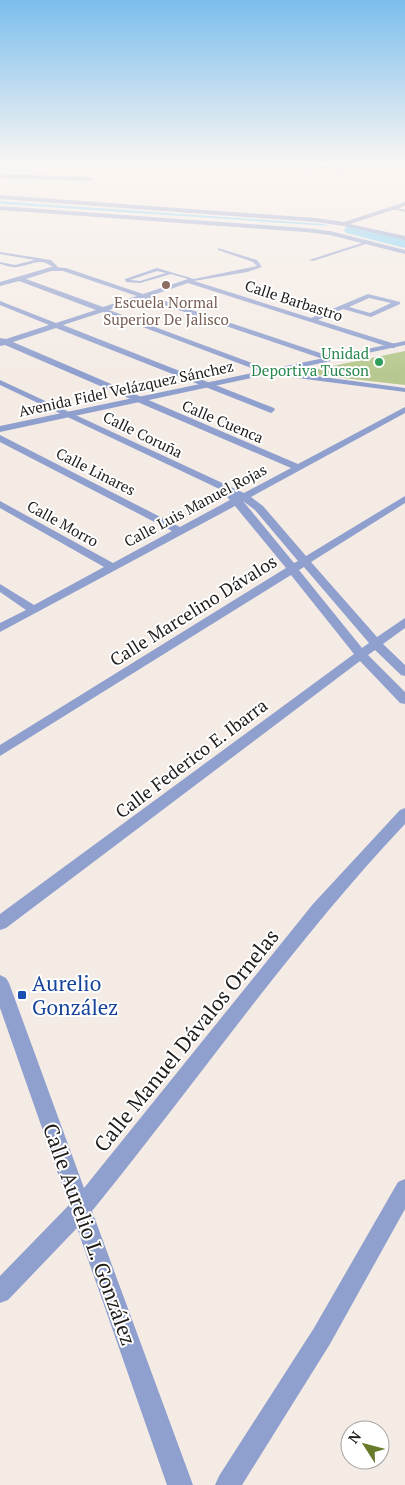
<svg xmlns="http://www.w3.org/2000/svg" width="405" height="1485" viewBox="0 0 405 1485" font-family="'PT Serif',serif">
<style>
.green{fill:#b7c990}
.water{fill:#79ccf4}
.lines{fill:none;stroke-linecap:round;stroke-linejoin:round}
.river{fill:#79ccf4;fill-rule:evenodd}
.service{fill:#8f9fce;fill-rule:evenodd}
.minor{fill:#8f9fce;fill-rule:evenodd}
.tertiary{fill:#8f9fce;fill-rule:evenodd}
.education-dot{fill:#8d6e63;stroke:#fff;stroke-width:2}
.leisure-dot{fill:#2e9e5b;stroke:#fff;stroke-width:2}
.transit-dot{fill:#1a4fb4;stroke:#fff;stroke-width:2}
.labels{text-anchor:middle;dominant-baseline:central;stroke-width:4;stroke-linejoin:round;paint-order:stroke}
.far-street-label{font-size:15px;fill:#1f1c1a;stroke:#fff}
.far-education-label{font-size:15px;fill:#785e54;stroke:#fff}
.far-leisure-label{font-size:15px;fill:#27864d;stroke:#fff;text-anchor:end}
.street-label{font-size:18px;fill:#1f1c1a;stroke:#fff}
.near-transit-label{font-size:21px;fill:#164399;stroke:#fff;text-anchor:start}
.near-street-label{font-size:21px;fill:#1f1c1a;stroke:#fff}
</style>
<rect width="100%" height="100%" fill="#f4ebe5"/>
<!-- green -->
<path class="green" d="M 405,351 L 405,385 L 299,373 Z"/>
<!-- water -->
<path class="water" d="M 0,201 L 323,224 L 329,226 L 0,204 Z"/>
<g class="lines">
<!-- river -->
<path class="river" d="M 352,225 L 405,238 L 405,248 L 346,233 L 344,230 L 346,227 Z"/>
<!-- service -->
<g class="service">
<path d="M 393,207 L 405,210 L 405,212 L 393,209 Z"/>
<path d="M 368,241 L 372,242 L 313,261 L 309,260 Z"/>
<path d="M 218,248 L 257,260 L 262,267 L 247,272 L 188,282 L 186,281 L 188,279 L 171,274 L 140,283 L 126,282 L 125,279 L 157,268 L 194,279 L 257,266 L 253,262 L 218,250 ZM 157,271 L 166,273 L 140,281 L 130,280 Z"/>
<path d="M 0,252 L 51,260 L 59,268 L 55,269 C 40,256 34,265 17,267 C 11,268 5,265 0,264 L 0,262 L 15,265 L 35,260 L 0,254 Z"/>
</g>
<!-- minor -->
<g class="minor">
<path d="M 326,165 L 333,165 L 328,167 L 350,172 L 348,173 L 322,169 L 308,173 L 306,172 Z"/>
<path d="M 383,165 L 389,165 L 378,170 L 374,169 Z"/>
<path d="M 0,174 L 90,177 L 93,179 L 90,181 L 0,178 Z"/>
<path d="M 0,195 L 316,218 L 344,222 L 405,202 L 405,206 L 350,224 L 405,236 L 405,240 L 344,226 L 316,222 L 0,199 Z"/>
<path d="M 0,206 L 305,228 L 330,231 L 405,250 L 405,254 L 330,235 L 305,232 L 0,210 Z"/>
<path d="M 51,267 L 66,268 L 143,294 L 188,279 L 311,318 L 368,294 L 400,302 L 400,304 L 371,317 L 343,309 L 318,320 L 395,344 L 395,348 L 392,348 L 188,283 L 150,296 L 332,357 L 333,359 L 329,361 L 143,298 L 109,310 L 271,370 L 405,388 L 405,392 L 267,374 L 103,312 L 63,325 L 274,408 L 275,410 L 271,413 L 56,328 L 13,342 L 298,464 L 405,407 L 405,413 L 251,497 L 263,506 L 306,556 L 405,496 L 405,503 L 311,562 L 377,637 L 405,618 L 405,628 L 383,644 L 405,665 L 405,676 L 401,675 L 375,650 L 368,655 L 405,692 L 405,704 L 400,703 L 360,661 L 6,928 L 0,930 L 0,914 L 354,654 L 291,575 L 0,756 L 0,745 L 286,568 L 235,506 L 0,632 L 0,623 L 26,610 L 0,592 L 0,584 L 34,605 L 104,567 L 0,508 L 0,501 L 113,563 L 172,531 L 0,442 L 0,435 L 180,527 L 230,500 L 227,497 L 230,494 L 0,385 L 0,380 L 244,493 L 291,468 L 5,345 L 0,346 L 0,338 L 6,339 L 49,325 L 0,305 L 0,301 L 56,323 L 96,310 L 19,281 L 0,286 L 0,282 ZM 51,271 L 63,271 L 137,296 L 103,307 L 26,279 ZM 369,298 L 391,303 L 370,313 L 349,307 ZM 243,501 L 255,510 L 298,561 L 294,563 ZM 304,567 L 369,643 L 362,648 L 299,570 Z"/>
<path d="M 405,808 L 405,824 C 291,945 197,1082 92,1211 L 193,1485 L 167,1485 L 77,1228 L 8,1300 L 0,1303 L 0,1276 L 69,1205 L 0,1008 L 0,975 L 6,978 L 9,983 L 84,1188 L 313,904 L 400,810 Z"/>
<path d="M 405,1179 L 405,1209 L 330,1344 L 242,1485 L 215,1485 L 219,1476 L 314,1328 L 398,1182 Z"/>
</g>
<!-- tertiary -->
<path class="tertiary" d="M 405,341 L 405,345 L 0,432 L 0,426 Z"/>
</g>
<!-- sky -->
<linearGradient id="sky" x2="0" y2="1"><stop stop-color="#7bbeed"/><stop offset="0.44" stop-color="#faf6f3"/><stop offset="1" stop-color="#faf6f3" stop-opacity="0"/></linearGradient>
<rect width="405" height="373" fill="url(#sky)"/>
<!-- markers -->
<circle class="education-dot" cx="166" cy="285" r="5"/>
<circle class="leisure-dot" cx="379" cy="362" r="5"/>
<rect class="transit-dot" x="17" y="990" width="10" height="10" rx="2.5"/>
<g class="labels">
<!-- far-street labels -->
<g class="far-street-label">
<text transform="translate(294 300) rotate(18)">Calle Barbastro</text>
<text transform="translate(126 388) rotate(-12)">Avenida Fidel Velázquez Sánchez</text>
<text transform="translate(223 421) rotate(23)">Calle Cuenca</text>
<text transform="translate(143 434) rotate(26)">Calle Coruña</text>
<text transform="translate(96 471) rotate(27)">Calle Linares</text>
<text transform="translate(195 505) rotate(-28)">Calle Luis Manuel Rojas</text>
<text transform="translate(63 523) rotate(29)">Calle Morro</text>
</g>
<!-- far-education labels -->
<g class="far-education-label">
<text x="166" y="302">Escuela Normal<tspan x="166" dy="17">Superior De Jalisco</tspan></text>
</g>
<!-- far-leisure labels -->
<g class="far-leisure-label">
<text x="369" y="353">Unidad<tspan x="369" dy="17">Deportiva Tucson</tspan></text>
</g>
<!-- street labels -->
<g class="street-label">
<text transform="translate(193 610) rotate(-32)">Calle Marcelino Dávalos</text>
<text transform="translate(191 758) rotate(-37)">Calle Federico E. Ibarra</text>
</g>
<!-- near-transit labels -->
<g class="near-transit-label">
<text x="32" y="983">Aurelio<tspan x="32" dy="24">González</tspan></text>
</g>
<!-- near-street labels -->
<g class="near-street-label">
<text transform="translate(186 1040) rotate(-51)">Calle Manuel Dávalos Ornelas</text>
<text transform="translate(90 1234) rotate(70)">Calle Aurelio L. González</text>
</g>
</g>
<!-- north arrow -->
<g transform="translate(365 1445) rotate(306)"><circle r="24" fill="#ffffff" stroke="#a5a4a3"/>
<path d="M0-4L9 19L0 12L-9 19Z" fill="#677a2a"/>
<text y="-8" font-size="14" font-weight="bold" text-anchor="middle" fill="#1f1c1a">N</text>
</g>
</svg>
